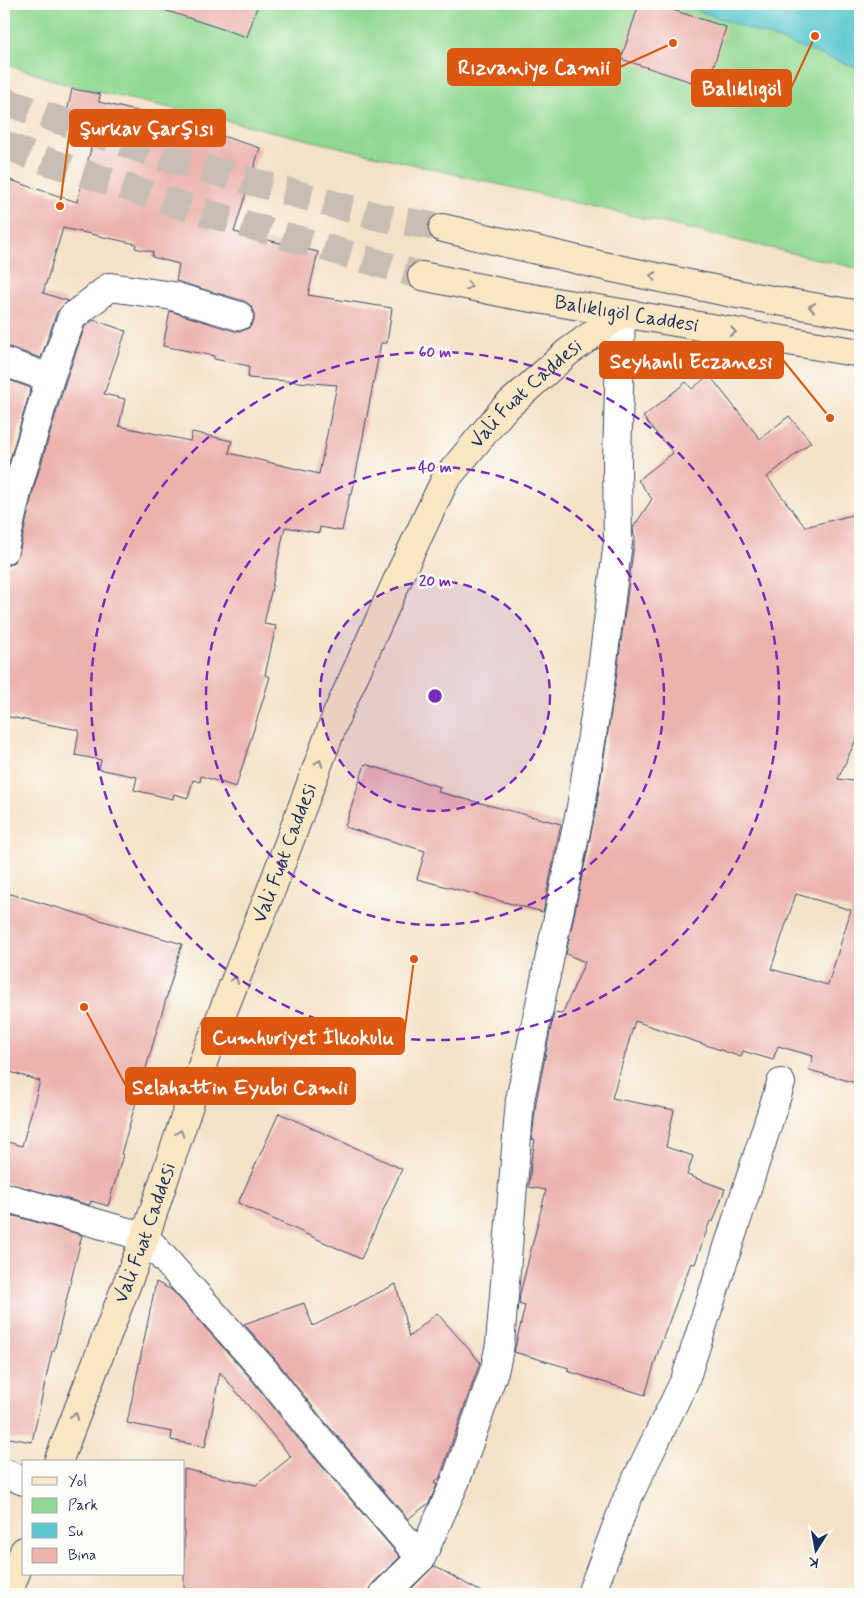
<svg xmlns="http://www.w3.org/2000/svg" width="864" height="1598" viewBox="0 0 864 1598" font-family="Mynerve,sans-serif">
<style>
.green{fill:#91d993;stroke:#568478}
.water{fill:#5bc8d0;stroke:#3b7c97}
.building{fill:#ecb2ae;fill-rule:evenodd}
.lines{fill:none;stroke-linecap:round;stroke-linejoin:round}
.secondary-tunnel{stroke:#c9beb3;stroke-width:28;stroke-dasharray:28 14;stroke-linecap:butt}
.minor-casing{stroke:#3c4a6e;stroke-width:30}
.secondary-casing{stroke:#3c4a6e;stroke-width:30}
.minor{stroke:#fff;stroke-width:28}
.secondary{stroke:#fbe7c3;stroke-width:28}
.oneway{stroke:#8b8b90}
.ring{fill:none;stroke:#7b2cbf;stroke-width:2.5;stroke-dasharray:9 6}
.labels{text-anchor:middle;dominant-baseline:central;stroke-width:5;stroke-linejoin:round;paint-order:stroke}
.street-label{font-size:20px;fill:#1b2f5e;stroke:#fdfcf7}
.centre{fill:#7b2cbf;stroke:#fdfcf7;stroke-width:2.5}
.ring-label{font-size:15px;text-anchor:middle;font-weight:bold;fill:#7b2cbf;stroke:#fdfcf7;stroke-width:5;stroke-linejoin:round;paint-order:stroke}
.leader{fill:none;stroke:#de5710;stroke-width:2}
.callout-dot{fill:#de5710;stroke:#fdfcf7;stroke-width:2}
.callout{fill:#de5710;stroke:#de5710;stroke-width:2}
.callout-label{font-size:21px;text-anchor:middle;font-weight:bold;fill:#fff}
</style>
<rect width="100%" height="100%" fill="#fdfcf7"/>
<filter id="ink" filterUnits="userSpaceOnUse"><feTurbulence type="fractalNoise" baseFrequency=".02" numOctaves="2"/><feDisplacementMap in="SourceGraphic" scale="10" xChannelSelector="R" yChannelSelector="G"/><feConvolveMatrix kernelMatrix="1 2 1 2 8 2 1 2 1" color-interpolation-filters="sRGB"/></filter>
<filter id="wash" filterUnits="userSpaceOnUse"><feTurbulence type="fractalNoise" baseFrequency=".0096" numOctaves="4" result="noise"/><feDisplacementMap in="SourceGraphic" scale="20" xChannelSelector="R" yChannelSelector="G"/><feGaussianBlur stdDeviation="1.12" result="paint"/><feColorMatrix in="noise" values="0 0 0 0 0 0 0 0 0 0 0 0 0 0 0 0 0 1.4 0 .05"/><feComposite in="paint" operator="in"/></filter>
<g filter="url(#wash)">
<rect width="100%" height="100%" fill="#f4e2c8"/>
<!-- green -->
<path class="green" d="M 4,4 L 860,4 L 860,269 L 228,121 L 68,85 L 4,63 Z"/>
<!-- water -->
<path class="water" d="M 680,4 L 860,4 L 860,69 Z"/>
<g id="blocks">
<!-- building -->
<g class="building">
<path d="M 165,4 L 258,4 L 247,37 L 164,10 Z"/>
<path d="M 639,4 L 654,4 L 726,27 L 707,87 L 621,59 Z"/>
<path d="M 72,89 L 100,94 L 99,102 L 165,118 L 260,148 L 234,232 L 318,252 L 308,295 L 392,308 L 387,343 L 381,343 L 352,494 L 350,494 L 342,531 L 320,527 L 319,533 L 285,527 L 264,624 L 276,626 L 265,675 L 270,677 L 236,787 L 201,776 L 200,782 L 193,780 L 188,798 L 174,794 L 173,799 L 134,790 L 137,777 L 99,769 L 101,760 L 75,755 L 79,730 L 4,716 L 4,565 L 9,565 L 15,561 L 19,553 L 34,487 L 65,383 L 85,326 L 94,320 L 126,331 L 104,394 L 125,399 L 119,426 L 190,441 L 192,432 L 232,441 L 229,453 L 319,474 L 337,385 L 248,378 L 249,366 L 214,359 L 214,356 L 163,346 L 170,311 L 234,331 L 242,331 L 250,327 L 254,320 L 254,312 L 250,305 L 244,301 L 176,281 L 179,264 L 152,257 L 153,252 L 135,248 L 136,244 L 63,228 L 43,293 L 68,301 L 57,312 L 41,358 L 9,347 L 4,347 L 4,178 L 77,202 L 95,133 L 64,127 Z"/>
<path d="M 709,375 L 760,439 L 789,416 L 811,442 L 767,477 L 805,527 L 860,513 L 860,731 L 838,779 L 860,782 L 860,1084 L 809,1070 L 813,1056 L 778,1046 L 773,1060 L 743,1051 L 741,1057 L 635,1021 L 612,1098 L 674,1110 L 666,1147 L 693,1156 L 687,1175 L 725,1189 L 713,1222 L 710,1221 L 695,1264 L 691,1263 L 660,1346 L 645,1395 L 567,1371 L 569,1368 L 514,1352 L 525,1306 L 519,1304 L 520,1294 L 546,1190 L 529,1187 L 531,1162 L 535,1140 L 532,1139 L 536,1102 L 554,1013 L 562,1014 L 585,962 L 566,954 L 596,809 L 616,679 L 635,537 L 634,536 L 633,528 L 652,499 L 638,480 L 673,453 L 643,417 L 686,382 L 692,389 ZM 796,894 L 851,910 L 828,985 L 771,969 Z"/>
<path d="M 4,378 L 31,388 L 4,480 Z"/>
<path d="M 365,764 L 440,787 L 438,792 L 561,824 L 543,912 L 417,879 L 425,851 L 345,827 Z"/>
<path d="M 4,892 L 182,944 L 121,1154 L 123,1155 L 108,1206 L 91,1201 L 90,1205 L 4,1182 L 4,1141 L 22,1146 L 40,1081 L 4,1070 Z"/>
<path d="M 279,1113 L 402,1169 L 361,1259 L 238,1203 Z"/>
<path d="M 4,1213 L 82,1235 L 54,1351 L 52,1351 L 32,1442 L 4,1437 Z"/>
<path d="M 156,1282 L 172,1290 L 251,1379 L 296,1436 L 400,1557 L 373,1583 L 369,1589 L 369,1594 L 184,1594 L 184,1469 L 256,1485 L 291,1457 L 220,1372 L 205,1447 L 171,1440 L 172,1432 L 127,1423 Z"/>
<path d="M 396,1284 L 409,1337 L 437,1313 L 480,1362 L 441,1474 L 440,1478 L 434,1482 L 437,1485 L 429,1503 L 408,1519 L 320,1416 L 275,1359 L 244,1324 L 304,1303 L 313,1326 Z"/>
<path d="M 434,1566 L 485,1594 L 406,1594 Z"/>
</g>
</g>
</g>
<g filter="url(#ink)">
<use href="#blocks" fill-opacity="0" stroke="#3c4a6e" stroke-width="1"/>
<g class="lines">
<!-- secondary-tunnel -->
<g class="secondary-tunnel">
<path d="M 4,101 L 170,159 L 379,217 L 443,228"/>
<path d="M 4,144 L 29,155 L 183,206 L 422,276"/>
</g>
<!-- minor casing -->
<g class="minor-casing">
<g id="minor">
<path d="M 4,362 L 50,378"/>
<path d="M 4,550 L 19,483 L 50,378 L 72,317 L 110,287 L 173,296 L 239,316"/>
<path d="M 4,1197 L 145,1237 L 263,1369 L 308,1426 L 421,1558"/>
<path d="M 4,1473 L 24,1481"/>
<path d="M 384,1594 L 421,1558 L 456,1480 L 495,1368 L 500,1344 L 520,1100 L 581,807 L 601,677 L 618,542 L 617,461 L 621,314"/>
<path d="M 591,1594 L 627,1499 L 685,1380 L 781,1083"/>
</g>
</g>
<!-- secondary casing -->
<g class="secondary-casing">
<g id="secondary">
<path d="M 443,228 L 608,267 L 737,294 L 860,315"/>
<path id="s1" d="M 422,276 L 514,295 L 860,353"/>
<path id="s2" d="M 58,1462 L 145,1237 L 206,1054 L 270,893 L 337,714 L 402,570 L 445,480 L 503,410 L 568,352 L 621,314"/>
<path d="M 8,1594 L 24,1551"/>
</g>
</g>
<!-- minor -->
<use href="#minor" class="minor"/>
<!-- secondary -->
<use href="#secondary" class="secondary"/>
</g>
<!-- one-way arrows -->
<defs><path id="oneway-chevron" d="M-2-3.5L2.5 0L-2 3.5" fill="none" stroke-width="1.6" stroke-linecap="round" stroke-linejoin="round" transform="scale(1.25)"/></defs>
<g class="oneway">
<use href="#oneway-chevron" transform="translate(653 276) rotate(-168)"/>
<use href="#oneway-chevron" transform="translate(469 286) rotate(11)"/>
<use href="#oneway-chevron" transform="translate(812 307) rotate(-170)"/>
<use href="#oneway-chevron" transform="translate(733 332) rotate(9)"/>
<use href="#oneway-chevron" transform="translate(319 763) rotate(-69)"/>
<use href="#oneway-chevron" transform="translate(235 980) rotate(-68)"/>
<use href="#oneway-chevron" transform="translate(180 1133) rotate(-72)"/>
<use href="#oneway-chevron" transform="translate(75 1416) rotate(-69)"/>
</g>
</g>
<!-- distance rings -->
<circle cx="435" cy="696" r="115" fill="#7b2cbf" fill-opacity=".12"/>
<g class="ring">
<circle cx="435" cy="696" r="115"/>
<circle cx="435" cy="696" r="229"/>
<circle cx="435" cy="696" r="344"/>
</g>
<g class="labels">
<!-- street labels -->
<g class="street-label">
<text stroke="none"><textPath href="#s1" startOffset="208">Balıklıgöl Caddesi</textPath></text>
<text stroke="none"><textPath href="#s2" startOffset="1175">Vali Fuat Caddesi</textPath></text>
<text stroke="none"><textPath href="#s2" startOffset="650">Vali Fuat Caddesi</textPath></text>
<text stroke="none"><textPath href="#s2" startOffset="245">Vali Fuat Caddesi</textPath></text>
</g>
</g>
<circle cx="435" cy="696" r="8" class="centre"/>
<g class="ring-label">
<text x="435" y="357">60 m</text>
<text x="435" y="472">40 m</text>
<text x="435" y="586">20 m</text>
</g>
<!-- callouts -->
<path class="leader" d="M673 43L620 67M815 36L791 88M60 206L70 128M830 418L783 360M414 959L404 1036M84 1007L126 1086"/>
<g class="callout-dot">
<circle cx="673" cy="43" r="5"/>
<circle cx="815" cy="36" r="5"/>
<circle cx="60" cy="206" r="5"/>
<circle cx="830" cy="418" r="5"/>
<circle cx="414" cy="959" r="5"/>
<circle cx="84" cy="1007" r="5"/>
</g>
<g class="callout">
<rect x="448" y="49" width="172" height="36" rx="5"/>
<rect x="692" y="70" width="99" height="36" rx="5"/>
<rect x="70" y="110" width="155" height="36" rx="5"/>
<rect x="600" y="342" width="183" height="36" rx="5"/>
<rect x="202" y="1018" width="202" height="36" rx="5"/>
<rect x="126" y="1068" width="229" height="36" rx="5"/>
</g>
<g class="callout-label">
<text x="534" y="74">Rızvaniye Camii</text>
<text x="742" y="95">Balıklıgöl</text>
<text x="147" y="135">Şurkav Çarşısı</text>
<text x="691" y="368">Seyhanlı Eczanesi</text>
<text x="303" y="1044">Cumhuriyet İlkokulu</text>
<text x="240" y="1094">Selahattin Eyubi Camii</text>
</g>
<!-- margin -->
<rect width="864" height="1598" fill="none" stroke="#fdfcf7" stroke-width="20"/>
<!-- legend -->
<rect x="22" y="1460" width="162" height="115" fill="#fdfcf7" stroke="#a3aaba"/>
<rect x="32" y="1477" width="25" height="8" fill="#fbe7c3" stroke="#a3aaba"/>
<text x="68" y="1486" font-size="15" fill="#1b2f5e">Yol</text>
<rect x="32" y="1498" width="25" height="15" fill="#91d993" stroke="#a3aaba"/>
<text x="68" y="1510" font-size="15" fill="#1b2f5e">Park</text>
<rect x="32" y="1523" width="25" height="15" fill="#5bc8d0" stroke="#a3aaba"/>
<text x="68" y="1536" font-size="15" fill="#1b2f5e">Su</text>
<rect x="32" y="1548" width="25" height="15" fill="#ecb2ae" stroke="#a3aaba"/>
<text x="68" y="1560" font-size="15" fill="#1b2f5e">Bina</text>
<!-- north arrow -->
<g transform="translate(816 1550) rotate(191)" stroke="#fdfcf7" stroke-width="4" paint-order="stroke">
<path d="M0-4L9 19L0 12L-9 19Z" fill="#1b2f5e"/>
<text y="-8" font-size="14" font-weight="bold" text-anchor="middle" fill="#1b2f5e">K</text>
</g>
</svg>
